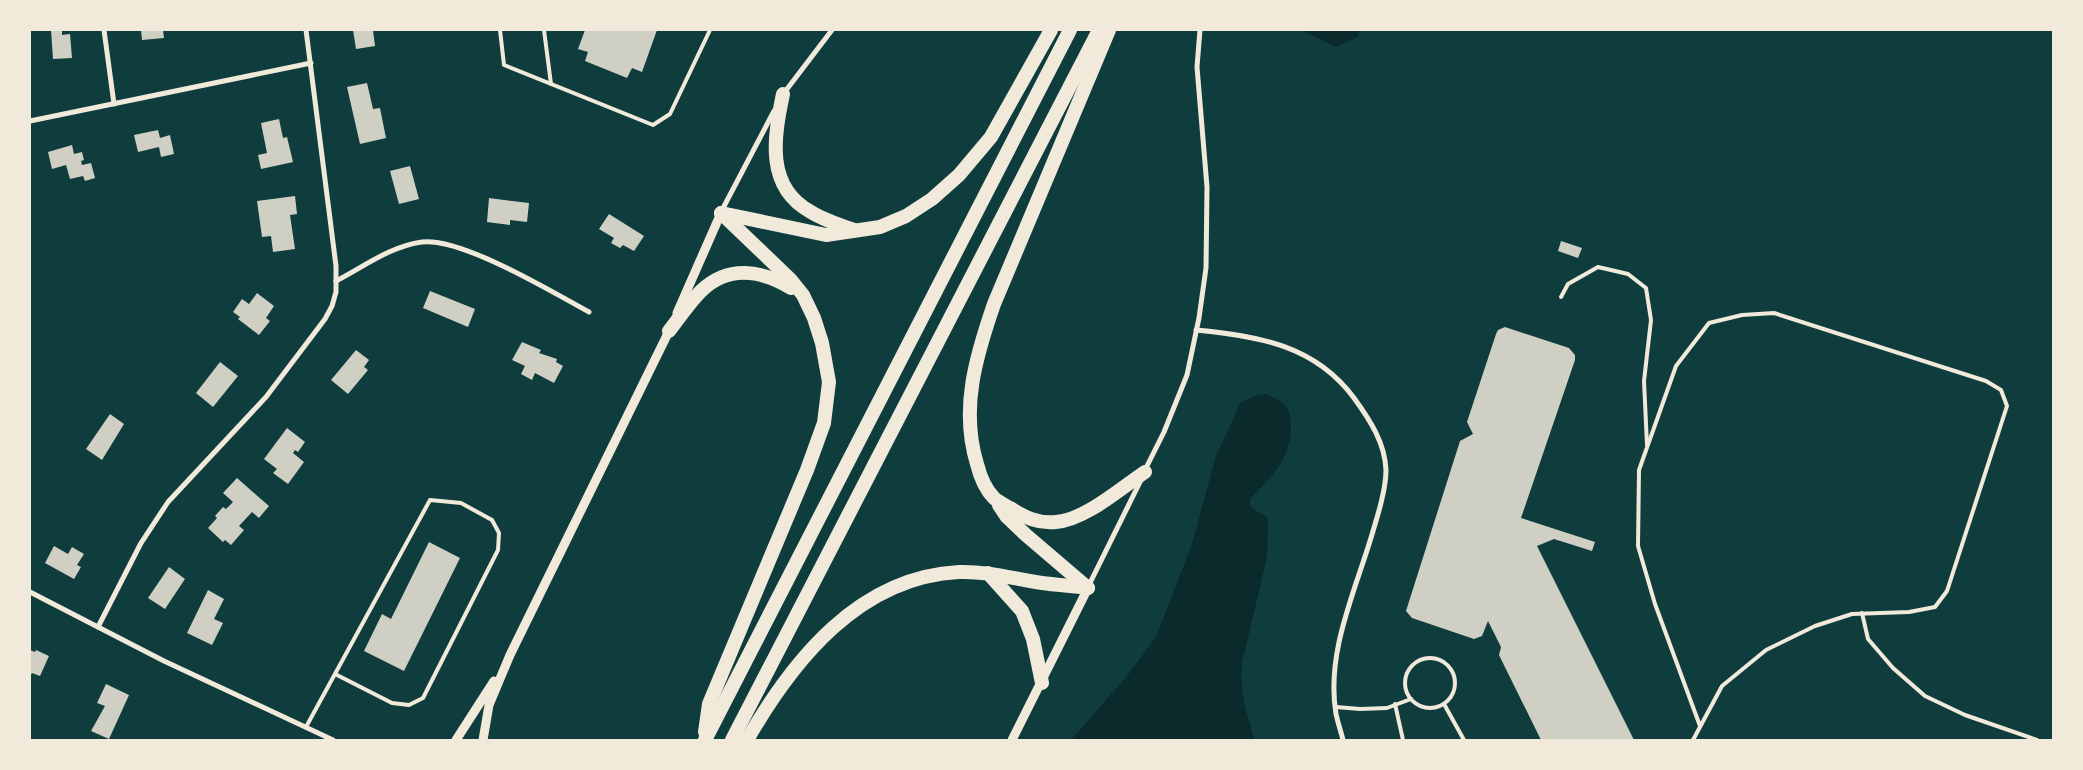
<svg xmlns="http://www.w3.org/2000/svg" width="2083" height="770" viewBox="0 0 2083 770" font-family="'Open Sans',sans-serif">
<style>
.water{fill:#0a2a2b}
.building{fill:#cfcfc3}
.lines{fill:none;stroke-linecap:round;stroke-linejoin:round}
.service{stroke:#f1e9da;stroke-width:4}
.minor{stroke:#f1e9da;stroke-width:5}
.tertiary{stroke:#f1e9da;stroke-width:9}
.trunk{stroke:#f1e9da;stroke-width:14}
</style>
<rect width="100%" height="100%" fill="#0f3d3e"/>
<!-- water -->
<g class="water">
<path d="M 1301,30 L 1360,30 L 1358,37 L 1336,47 Z"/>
<path d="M 1267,394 C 1272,397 1279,400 1284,404 C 1291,411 1291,421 1291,430 C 1288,463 1271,477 1250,499 L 1250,506 C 1255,512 1263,512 1268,519 L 1267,557 L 1242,663 C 1240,690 1246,714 1255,740 L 1071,740 L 1127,676 L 1156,637 L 1192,544 L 1216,456 L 1241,402 L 1257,395 Z"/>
</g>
<!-- building -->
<g class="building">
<path d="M 51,30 L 62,30 L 62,35 L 70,34 L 72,58 L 53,59 Z"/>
<path d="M 141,30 L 163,30 L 164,38 L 142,40 Z"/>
<path d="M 353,30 L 373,30 L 375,46 L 356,49 Z"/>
<path d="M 585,30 L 657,30 L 642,72 L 632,68 L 627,78 L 585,61 L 588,52 L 578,49 Z"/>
<path d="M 367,83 L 373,109 L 380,108 L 386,138 L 360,144 L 347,87 Z"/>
<path d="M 279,119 L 283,138 L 287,137 L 293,162 L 261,169 L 258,155 L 267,153 L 261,123 Z"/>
<path d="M 158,130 L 160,138 L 170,135 L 174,154 L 161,157 L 159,147 L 138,152 L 134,135 Z"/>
<path d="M 72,145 L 74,154 L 82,152 L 84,160 L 81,161 L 82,165 L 91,163 L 95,178 L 85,181 L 83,176 L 70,179 L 66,165 L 52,169 L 48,152 Z"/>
<path d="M 410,166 L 419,199 L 399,204 L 390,171 Z"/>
<path d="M 295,196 L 297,214 L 290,215 L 295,249 L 273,252 L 271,236 L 262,237 L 257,201 Z"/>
<path d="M 489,198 L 529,203 L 527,222 L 510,220 L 510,225 L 487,222 Z"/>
<path d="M 609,214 L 644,236 L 634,251 L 623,245 L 620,248 L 611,243 L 614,238 L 599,229 Z"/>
<path d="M 1561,241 L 1582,248 L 1578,258 L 1558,251 Z"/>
<path d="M 430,291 L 475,309 L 468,327 L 423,308 Z"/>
<path d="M 257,293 L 274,306 L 266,318 L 270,321 L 259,335 L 238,319 L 240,317 L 233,312 L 242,299 L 249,304 Z"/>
<path d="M 1505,327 L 1569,348 L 1575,355 L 1575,360 L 1521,518 L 1595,542 L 1592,551 L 1554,539 L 1537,546 L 1634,740 L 1541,740 L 1499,655 L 1501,647 L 1488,621 L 1482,636 L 1474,639 L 1412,618 L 1406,611 L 1460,441 L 1473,434 L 1467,422 L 1496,334 L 1498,330 Z"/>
<path d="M 522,342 L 541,350 L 539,353 L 557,359 L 556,362 L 563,366 L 554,383 L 535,373 L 532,380 L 521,374 L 525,366 L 512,360 Z"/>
<path d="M 356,350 L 369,360 L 364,367 L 368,370 L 348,394 L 331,380 Z"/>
<path d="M 220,362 L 238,376 L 213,407 L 196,393 Z"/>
<path d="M 110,414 L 124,424 L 102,460 L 86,449 Z"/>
<path d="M 287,428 L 305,442 L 298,452 L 295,450 L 293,453 L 304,462 L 288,484 L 273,473 L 277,469 L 264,459 Z"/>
<path d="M 237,478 L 269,506 L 259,518 L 252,512 L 239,526 L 244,530 L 231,545 L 225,540 L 223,542 L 208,528 L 217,518 L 215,516 L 223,507 L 226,509 L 233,502 L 223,493 Z"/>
<path d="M 429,542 L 460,558 L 404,671 L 364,651 L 382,614 L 391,619 Z"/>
<path d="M 54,546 L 68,554 L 72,547 L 84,554 L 77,565 L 81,567 L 74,579 L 45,563 Z"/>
<path d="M 169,567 L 185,579 L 165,609 L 148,598 Z"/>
<path d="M 208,590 L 224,599 L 214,619 L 223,623 L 212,645 L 187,633 Z"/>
<path d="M 30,650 L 35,652 L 36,650 L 49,656 L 40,676 L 32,673 L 30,676 Z"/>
<path d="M 106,684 L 129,695 L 109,739 L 91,731 L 105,706 L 97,703 Z"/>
</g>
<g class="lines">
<!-- service -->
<g class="service">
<path d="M 500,30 L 504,65 L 653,125 L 670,114 L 710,30"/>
<path d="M 544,30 L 551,84"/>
<path d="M 1561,297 L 1568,284 L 1598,267 L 1628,274 L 1646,288 L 1651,320 L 1644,381 L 1647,445"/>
<path d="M 1862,613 L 1868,639 L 1893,668 L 1925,696 L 1965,715 L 2037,740"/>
<circle cx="1430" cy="683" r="25"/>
<path d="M 1395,704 L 1403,740"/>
<path d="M 1444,704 L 1464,740"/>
<path d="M 1336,707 L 1360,709 L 1387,708 L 1411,699"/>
<path d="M 306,727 L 430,500 L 461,503 L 492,520 L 499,533 L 498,550 L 423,698 L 409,705 L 392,703 L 335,674"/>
<path d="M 1693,740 L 1722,686 L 1766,650 L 1815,626 L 1852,614 L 1909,612 L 1935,607 L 1947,591 L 2007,406 L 2001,390 L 1986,381 L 1774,313 L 1742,315 L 1709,323 L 1676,366 L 1639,470 L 1638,546 L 1655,604 L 1700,726"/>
</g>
<!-- minor -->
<g class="minor">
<path d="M 104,30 L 114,104"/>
<path d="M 784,93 L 832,30"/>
<path d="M 30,121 L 311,63"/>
<path d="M 721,212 L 774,111"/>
<path d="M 336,281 C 363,267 391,246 422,242 C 461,237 552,292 589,312"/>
<path d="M 1196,330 C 1258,336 1315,345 1354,398 C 1370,420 1385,443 1386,470 C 1386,491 1376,521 1370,541 C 1353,596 1326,655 1336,714 C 1338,723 1341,732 1343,740"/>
<path d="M 1145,470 L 1164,432 L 1187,375 L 1199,318 L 1206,268 L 1207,187 L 1197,67 L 1200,30"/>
<path d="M 1088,587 L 1141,480"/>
<path d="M 30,592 L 164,661 L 333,740"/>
<path d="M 98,627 L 141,543 L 168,502 L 266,397 L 325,319 L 332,306 L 336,292 L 336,266 L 306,30"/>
</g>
<!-- tertiary -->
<g class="tertiary">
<path d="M 677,313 L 721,213"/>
<path d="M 456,740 L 494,681"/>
<path d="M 483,740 L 489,705 L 510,655 L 671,327"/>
<path d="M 1012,740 L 1088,588"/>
</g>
<!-- trunk -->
<g class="trunk">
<path d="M 1109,30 L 994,304 C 976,356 960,409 977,464 C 980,476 985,489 994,498 C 998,502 1005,505 1010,508 C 1024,517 1038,524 1056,522 C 1085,520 1121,488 1145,472"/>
<path d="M 783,94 C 774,137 765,187 811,212 C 824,220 839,225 854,230"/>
<path d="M 721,213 L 826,235 L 880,227 L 906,216 L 932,199 L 959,175 L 991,137 L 1051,30"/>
<path d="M 669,331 C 679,318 689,303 701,291 C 728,265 761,270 791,288"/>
<path d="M 999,505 L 1007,517 L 1026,535 L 1088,588"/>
<path d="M 988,573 L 1022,611 L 1033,639 L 1042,683"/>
<path d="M 705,732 L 709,704 L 807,470 L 824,423 L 829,382 L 822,343 L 814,318 L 803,295 L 791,280 L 721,213"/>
<path d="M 705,740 L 1070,30"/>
<path d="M 732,740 L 1099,30"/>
<path d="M 747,740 C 793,660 859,577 959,572 C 988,571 1014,579 1042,583 C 1057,585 1073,586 1088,588"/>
</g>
</g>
<!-- border -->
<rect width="2083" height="770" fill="none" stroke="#f1e9da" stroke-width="62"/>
</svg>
